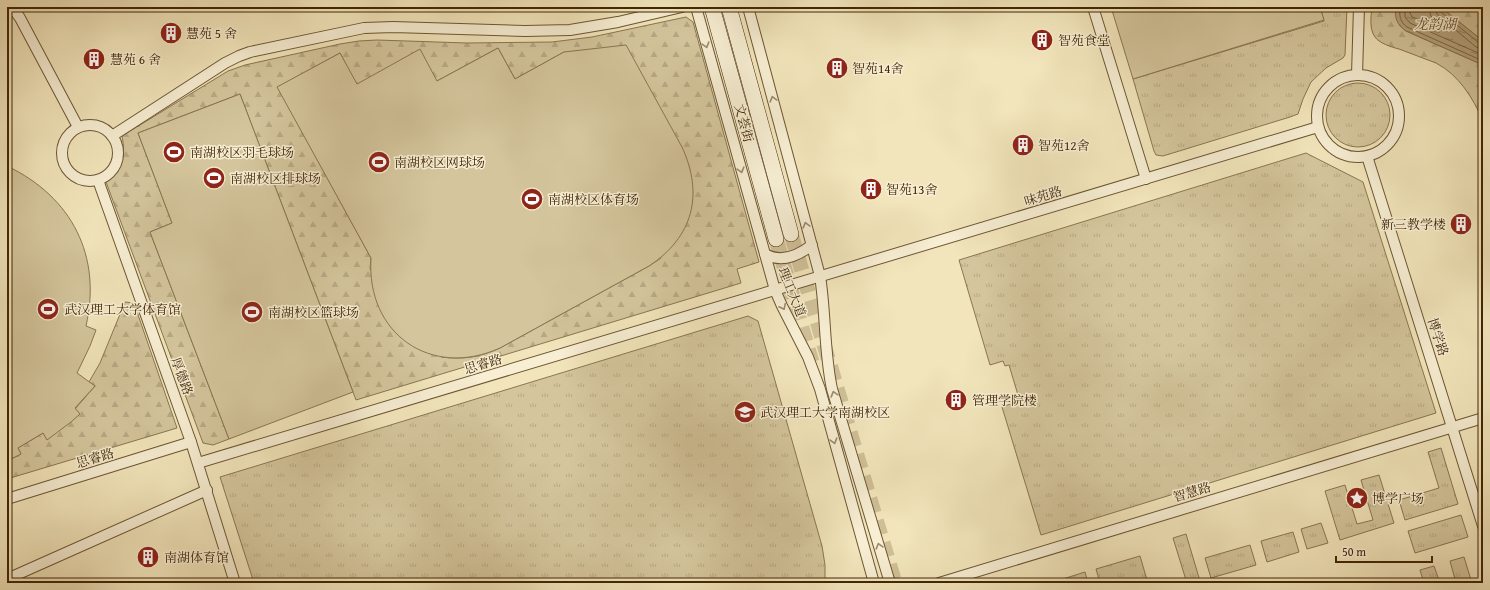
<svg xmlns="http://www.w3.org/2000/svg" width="1490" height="590" viewBox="0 0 1490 590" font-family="'Gentium Book Plus','Noto Serif SC',serif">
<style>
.grass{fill:url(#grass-tufts);stroke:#8a7651}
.forest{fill:url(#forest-firs);stroke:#8a7651;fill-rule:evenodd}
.park{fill:#d4c59c;stroke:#8a7651}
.water{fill:url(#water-ripples);stroke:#87724d}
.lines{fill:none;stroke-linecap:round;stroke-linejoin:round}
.shore{stroke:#7c6542;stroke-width:1}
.secondary-tunnel{stroke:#cfbf97;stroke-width:15;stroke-dasharray:15 8;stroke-linecap:butt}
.minor-casing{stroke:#6d5633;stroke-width:12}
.secondary-casing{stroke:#412606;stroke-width:16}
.minor{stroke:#f7eed3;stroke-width:10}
.secondary{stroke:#f7eed3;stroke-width:15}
.oneway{stroke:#9c8a6c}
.labels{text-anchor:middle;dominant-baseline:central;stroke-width:3;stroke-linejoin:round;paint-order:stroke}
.poi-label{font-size:13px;fill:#412606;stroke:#f7eed3;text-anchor:start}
.street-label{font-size:13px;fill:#412606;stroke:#f7eed3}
.water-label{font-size:14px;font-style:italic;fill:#644c2a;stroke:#f7eed3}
</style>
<defs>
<pattern id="grass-tufts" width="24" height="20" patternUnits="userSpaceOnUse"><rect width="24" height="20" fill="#d4c59c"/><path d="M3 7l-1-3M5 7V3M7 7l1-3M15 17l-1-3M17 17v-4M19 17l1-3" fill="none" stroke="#b7a985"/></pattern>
<pattern id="forest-firs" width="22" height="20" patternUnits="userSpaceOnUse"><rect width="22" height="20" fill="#d4c59c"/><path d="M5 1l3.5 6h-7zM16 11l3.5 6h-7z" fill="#b7a985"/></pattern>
<pattern id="water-ripples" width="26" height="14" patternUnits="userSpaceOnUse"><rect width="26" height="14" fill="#b6a47d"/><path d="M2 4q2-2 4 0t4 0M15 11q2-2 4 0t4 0" fill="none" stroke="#968564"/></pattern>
</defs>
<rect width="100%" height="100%" fill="#f2e5bb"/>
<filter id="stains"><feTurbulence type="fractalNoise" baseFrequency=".005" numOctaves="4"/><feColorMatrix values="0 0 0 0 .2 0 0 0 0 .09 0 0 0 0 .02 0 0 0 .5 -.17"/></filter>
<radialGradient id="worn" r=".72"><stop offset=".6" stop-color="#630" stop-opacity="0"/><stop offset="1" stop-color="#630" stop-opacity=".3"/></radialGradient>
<!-- grass -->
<g class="grass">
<path d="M 1320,7 L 1347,7 L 1345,55 L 1343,58 L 1326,68 L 1311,82 L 1303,99 L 1298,114 L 1290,117 L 1163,156 L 1156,155 L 1154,151 L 1133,79 L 1324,21 Z"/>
<circle cx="1358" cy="115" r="32"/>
<path d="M 1306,153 L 1363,182 L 1436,413 L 1041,535 L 1002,407 L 1016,402 L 1014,397 L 1018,395 L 1009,365 L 1005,366 L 1003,361 L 990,365 L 959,260 Z"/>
<path d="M 748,316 L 758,321 L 822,546 L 825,565 L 825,583 L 254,583 L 220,477 Z"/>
<path d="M 1441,448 L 1458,504 L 1405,520 L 1399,500 L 1439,488 L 1428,452 Z"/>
<path d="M 1379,475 L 1394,523 L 1340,540 L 1325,491 L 1345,485 L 1357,524 L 1373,520 L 1361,480 Z"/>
<path d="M 1461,515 L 1468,537 L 1415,553 L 1408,531 Z"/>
<path d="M 1321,523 L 1328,543 L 1307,549 L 1301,529 Z"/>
<path d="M 1293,532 L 1299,552 L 1267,562 L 1261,541 Z"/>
<path d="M 1186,534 L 1200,581 L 1195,583 L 1176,583 L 1186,580 L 1173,538 Z"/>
<path d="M 1250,545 L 1256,565 L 1211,578 L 1205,558 Z"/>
<path d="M 1140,556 L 1147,580 L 1136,583 L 1100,583 L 1096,569 Z"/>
<path d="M 1464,557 L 1471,580 L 1456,583 L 1450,561 Z"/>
<path d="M 1434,566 L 1440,583 L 1424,583 L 1420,570 Z"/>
<path d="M 1085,572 L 1088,583 L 1050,583 Z"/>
</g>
<!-- forest -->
<g class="forest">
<path d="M 1372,7 L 1396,7 L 1400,26 L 1406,31 L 1483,65 L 1483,121 C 1473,98 1459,75 1436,63 C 1424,58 1411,54 1399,49 C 1391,47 1379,43 1375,37 C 1369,29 1371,16 1372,7 Z"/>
<path d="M 1441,7 L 1483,7 L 1483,41 L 1443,9 Z"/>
<path d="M 686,17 L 693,22 L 759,262 L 737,269 L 741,283 L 356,400 L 240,94 L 138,133 L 172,223 L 150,232 L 229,439 L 213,445 L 203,443 L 106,182 C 123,169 126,157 122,136 L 228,71 L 245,65 L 340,44 L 359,41 L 377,40 L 467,43 L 552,42 L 592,37 ZM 498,48 L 515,79 L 564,52 L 661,258 L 649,266 L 500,348 C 480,357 463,360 441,357 L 370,269 L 371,258 L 278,87 L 340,53 L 356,84 L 437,81 Z"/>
<path d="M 125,302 L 134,303 L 177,428 L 7,479 L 7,461 L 21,454 L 18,448 L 43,433 L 47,439 L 80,414 L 75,409 L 95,386 L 89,382 L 100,363 Z"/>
</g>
<!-- park -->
<g class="park">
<path d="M 1111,7 L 1320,7 L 1324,20 L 1133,79 Z"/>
<path d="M 626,45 L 682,147 C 704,195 693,237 649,266 L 500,348 C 431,379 366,334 371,258 L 277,87 L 340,53 L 357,84 L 420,49 L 437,81 L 498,48 L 515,79 L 564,52 Z"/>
<path d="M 240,94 L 353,392 L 229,439 L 150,232 L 172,223 L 138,133 Z"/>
<path d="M 7,166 C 72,197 102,256 86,326 L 96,330 L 90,346 L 77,373 L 95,386 L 75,408 L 80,414 L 71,422 L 47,440 L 43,433 L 18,448 L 21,454 L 7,461 Z"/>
</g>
<!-- water -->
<path class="water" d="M 1396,7 L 1441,7 L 1443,9 L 1483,41 L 1483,65 L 1406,31 C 1397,25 1394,17 1396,7 Z"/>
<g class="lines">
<!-- shore -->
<g class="shore">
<path d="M 1400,7 C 1399,16 1400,22 1407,27 L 1483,61"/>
<path d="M 1405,7 L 1405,17 L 1410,23 L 1483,55"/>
<path d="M 1411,7 L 1410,13 L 1412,17 L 1438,27 L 1439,24 L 1431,16 L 1428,7"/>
<path d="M 1434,7 L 1435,11 L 1438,15 L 1476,47 L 1483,49"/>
<path d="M 1439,7 L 1441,12 L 1479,43 L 1483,43"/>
</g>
<!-- secondary-tunnel -->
<g class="secondary-tunnel">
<path d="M 791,234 L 895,583"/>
<path d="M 776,239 L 812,362"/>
</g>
<!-- minor casing -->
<g class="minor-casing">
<g id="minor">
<path d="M 696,7 L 775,290 L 782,306 L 808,357 L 820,389 L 874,583"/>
<path d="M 748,7 L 820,276 C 826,314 824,352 832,389 L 890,583"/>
<path d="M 1093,7 L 1146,179"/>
<path d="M 7,11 L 15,11 L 20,18 L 78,127"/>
<path d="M 1357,75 L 1359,7"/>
<circle cx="1358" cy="116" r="41"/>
<circle cx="90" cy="153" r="28"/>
<path d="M 112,136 L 225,63 L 239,56 L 250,52 L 364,28 L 393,27 L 525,31 L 570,30 L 618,22 L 682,7"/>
<path d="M 1367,156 L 1483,526"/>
<path d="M 98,180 L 191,442 L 235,583"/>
<path d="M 765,254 C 781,263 798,256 812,245"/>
<path d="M 198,463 L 1318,127"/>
<path d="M 7,499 L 191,442"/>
<path d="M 7,579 L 207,490"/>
<path d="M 939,583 L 1483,418"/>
</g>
</g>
<!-- secondary casing -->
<g class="secondary-casing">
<g id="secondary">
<path d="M 712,7 L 776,239"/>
<path d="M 729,7 L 791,234"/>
</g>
</g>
<!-- minor -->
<use href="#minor" class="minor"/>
<!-- secondary -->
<use href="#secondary" class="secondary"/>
</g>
<!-- one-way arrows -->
<defs><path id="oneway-chevron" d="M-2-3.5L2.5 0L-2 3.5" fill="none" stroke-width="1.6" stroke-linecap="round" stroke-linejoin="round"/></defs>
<g class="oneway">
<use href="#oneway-chevron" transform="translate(706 45) rotate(74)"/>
<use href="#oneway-chevron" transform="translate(773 99) rotate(-105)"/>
<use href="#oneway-chevron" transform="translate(741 170) rotate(74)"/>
<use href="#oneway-chevron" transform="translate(806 225) rotate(-105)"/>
<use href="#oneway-chevron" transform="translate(783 307) rotate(64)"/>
<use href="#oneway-chevron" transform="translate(834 394) rotate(-106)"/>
<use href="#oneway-chevron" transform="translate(834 441) rotate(74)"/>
<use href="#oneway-chevron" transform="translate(879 546) rotate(-106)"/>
</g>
<!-- icons -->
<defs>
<g id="building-disc" transform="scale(1.15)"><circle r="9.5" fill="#8f2418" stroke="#f7eed3"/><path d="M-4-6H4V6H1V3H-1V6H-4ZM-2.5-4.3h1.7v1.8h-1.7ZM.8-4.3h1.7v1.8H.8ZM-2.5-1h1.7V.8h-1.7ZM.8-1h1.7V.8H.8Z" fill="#fff"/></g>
<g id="stadium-disc" transform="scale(1.15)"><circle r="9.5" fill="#8f2418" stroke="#f7eed3"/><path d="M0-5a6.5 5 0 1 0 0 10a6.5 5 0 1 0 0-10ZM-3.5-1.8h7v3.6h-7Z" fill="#fff"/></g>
<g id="university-disc" transform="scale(1.15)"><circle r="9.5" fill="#8f2418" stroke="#f7eed3"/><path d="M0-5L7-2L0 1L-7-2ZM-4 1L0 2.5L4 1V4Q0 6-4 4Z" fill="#fff"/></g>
<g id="sight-disc" transform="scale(1.15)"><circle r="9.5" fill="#8f2418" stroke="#f7eed3"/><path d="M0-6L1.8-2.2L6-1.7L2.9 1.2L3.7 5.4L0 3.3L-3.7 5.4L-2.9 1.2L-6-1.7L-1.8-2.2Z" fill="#fff"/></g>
</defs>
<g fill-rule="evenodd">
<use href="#building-disc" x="171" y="33"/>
<use href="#building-disc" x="1042" y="40"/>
<use href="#building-disc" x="94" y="59"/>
<use href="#building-disc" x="837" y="68"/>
<use href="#building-disc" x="1023" y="145"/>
<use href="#stadium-disc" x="174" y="152"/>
<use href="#stadium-disc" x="379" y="162"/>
<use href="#stadium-disc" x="214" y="178"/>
<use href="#building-disc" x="871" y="189"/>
<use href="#stadium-disc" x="532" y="199"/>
<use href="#building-disc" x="1461" y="224"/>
<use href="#stadium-disc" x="48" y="309"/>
<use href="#stadium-disc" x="252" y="312"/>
<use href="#building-disc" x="956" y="400"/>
<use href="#university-disc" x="745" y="412"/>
<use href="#sight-disc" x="1357" y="498"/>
<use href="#building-disc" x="148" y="557"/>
</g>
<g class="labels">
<!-- poi labels -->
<g class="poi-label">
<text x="186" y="33">慧苑 5 舍</text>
<text x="1058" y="40">智苑食堂</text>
<text x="110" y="59">慧苑 6 舍</text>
<text x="852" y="68">智苑14舍</text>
<text x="1038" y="145">智苑12舍</text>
<text x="190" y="152">南湖校区羽毛球场</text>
<text x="394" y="162">南湖校区网球场</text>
<text x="230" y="178">南湖校区排球场</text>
<text x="886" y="189">智苑13舍</text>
<text x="548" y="199">南湖校区体育场</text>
<text x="1446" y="224" text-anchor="end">新三教学楼</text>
<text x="64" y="309">武汉理工大学体育馆</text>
<text x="268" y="312">南湖校区篮球场</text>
<text x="972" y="400">管理学院楼</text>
<text x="760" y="412">武汉理工大学南湖校区</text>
<text x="1372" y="498">博学广场</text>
<text x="164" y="557">南湖体育馆</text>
</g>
<!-- street labels -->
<g class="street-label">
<text transform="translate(744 123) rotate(75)">文荟街</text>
<text transform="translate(1043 196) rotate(-17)">味苑路</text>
<text transform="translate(792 292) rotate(68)">理工大道</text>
<text transform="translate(1438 337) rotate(72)">博学路</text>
<text transform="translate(483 364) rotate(-17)">思睿路</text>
<text transform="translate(182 376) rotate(70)">厚德路</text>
<text transform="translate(95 458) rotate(-17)">思睿路</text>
<text transform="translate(1192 492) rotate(-17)">智慧路</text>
</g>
<!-- water labels -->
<g class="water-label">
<text x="1435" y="24">龙韵湖</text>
</g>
</g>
<!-- margin -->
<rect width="1490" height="590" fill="none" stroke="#f2e5bb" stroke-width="24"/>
<rect x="8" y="8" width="1474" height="574" fill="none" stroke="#412606" stroke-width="2"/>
<rect x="12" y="12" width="1466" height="566" fill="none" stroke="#412606"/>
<!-- scale -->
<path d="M1336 556v6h96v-6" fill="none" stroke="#412606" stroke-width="2"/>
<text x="1342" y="556" font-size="12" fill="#412606" stroke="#f7eed3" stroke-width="3" paint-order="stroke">50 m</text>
<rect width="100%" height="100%" filter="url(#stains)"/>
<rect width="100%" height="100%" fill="url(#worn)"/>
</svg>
